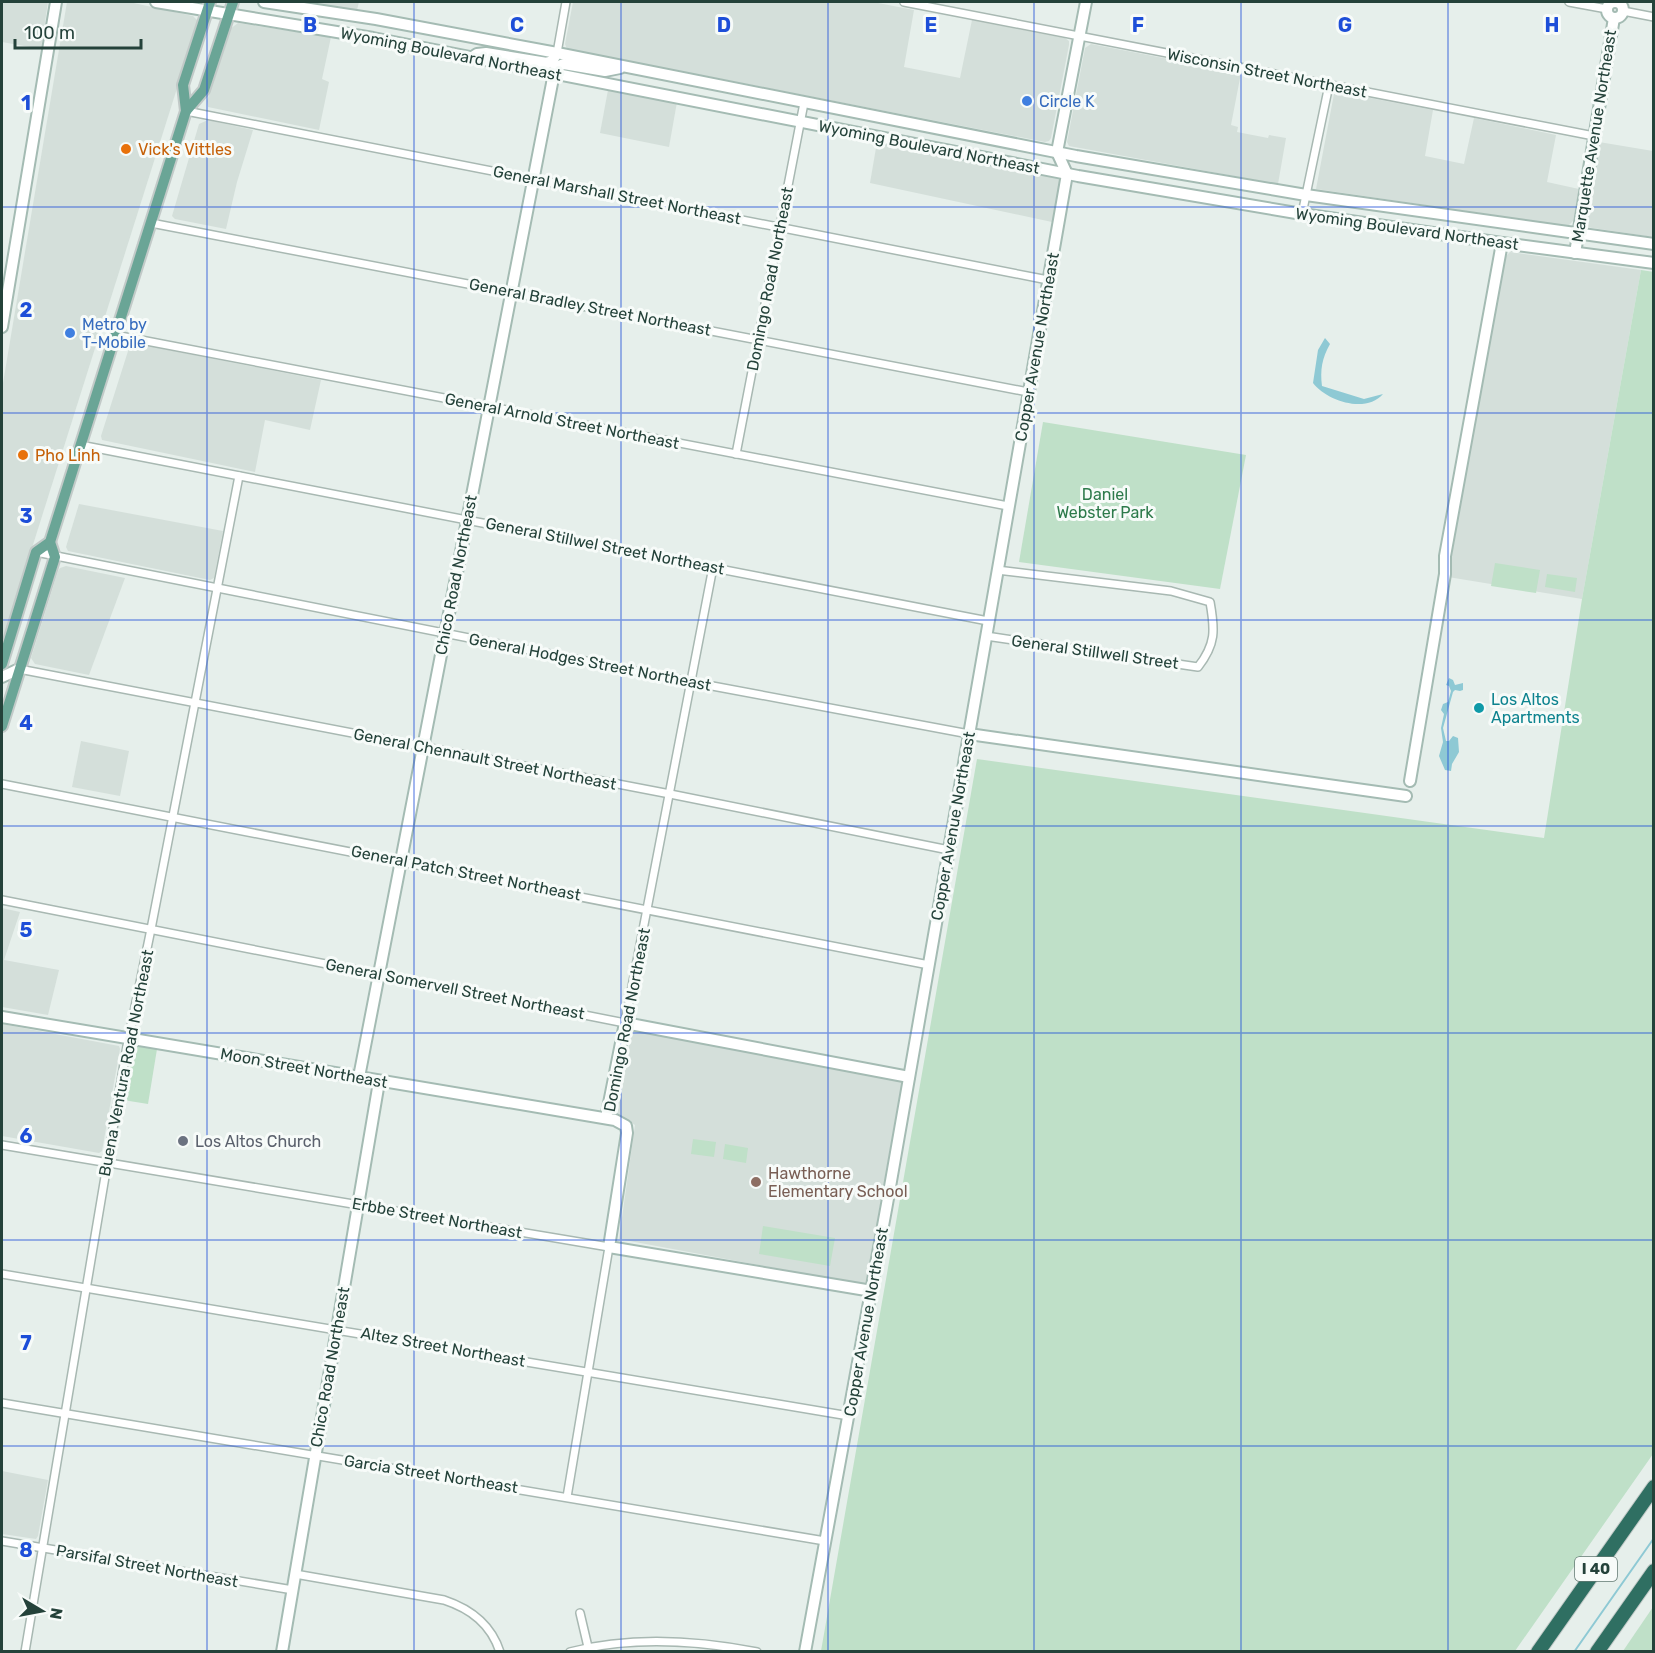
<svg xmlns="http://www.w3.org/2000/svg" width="1655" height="1653" viewBox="0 0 1655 1653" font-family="Rubik,sans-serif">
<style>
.built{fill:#d4dfda}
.green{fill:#bfe0c8}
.water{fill:#8ec9d4}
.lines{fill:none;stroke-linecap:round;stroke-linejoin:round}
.stream{stroke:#8ec9d4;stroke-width:2}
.street-casing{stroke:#a8b8b2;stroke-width:10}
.secondary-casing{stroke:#a4bbb3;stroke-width:14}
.primary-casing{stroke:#c2cac8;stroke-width:14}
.highway-casing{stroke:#c2cac8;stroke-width:16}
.street{stroke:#fff;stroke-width:7}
.secondary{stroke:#fff;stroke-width:10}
.primary{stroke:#6aa596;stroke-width:10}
.highway{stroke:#2f6f62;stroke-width:14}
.grid{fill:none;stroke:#1d4ed8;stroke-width:1.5;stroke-opacity:0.55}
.shop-dot{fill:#3f7fe0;stroke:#f7fbf9;stroke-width:2}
.food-dot{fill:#e8710a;stroke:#f7fbf9;stroke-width:2}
.culture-dot{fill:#0f9aa8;stroke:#f7fbf9;stroke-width:2}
.worship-dot{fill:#6b7280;stroke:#f7fbf9;stroke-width:2}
.education-dot{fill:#8d6e63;stroke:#f7fbf9;stroke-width:2}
.labels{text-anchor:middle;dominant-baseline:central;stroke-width:6;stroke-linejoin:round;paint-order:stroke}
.shield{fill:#f7fbf9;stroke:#637a73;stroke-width:1.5}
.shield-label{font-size:15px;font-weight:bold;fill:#24423a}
.street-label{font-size:16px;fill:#24423a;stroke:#f7fbf9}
.shop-label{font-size:16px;fill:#366cbe;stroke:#f7fbf9;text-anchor:start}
.food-label{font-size:16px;fill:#c56008;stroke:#f7fbf9;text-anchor:start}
.park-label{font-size:16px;fill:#2d7a4b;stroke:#f7fbf9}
.culture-label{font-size:16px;fill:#0d838f;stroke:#f7fbf9;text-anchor:start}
.worship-label{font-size:16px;fill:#5b616d;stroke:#f7fbf9;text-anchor:start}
.education-label{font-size:16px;fill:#785e54;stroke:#f7fbf9;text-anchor:start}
.grid-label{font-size:20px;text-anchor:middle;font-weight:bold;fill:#1d4ed8;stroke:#f7fbf9;stroke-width:6;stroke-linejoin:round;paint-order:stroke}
</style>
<rect width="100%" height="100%" fill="#e6efeb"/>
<!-- built -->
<g class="built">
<path d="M 2,2 L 48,2 L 41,49 L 2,42 Z"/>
<path d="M 67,2 L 129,2 L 193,16 L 197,20 L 197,25 L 2,643 L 2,389 Z"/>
<path d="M 304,2 L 359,2 L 357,10 Z"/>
<path d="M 573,2 L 873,2 L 914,10 L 904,67 L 960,78 L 972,20 L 1065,38 L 1069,41 L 1069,45 L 1051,138 L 1049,141 L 1045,142 L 567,49 L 565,44 Z"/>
<path d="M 238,23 L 331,37 L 322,79 L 329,82 L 319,130 L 208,107 L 207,101 L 230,29 Z"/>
<path d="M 1091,44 L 1241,73 L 1231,125 L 1238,127 L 1237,132 L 1268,138 L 1269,135 L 1286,138 L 1278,184 L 1069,146 L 1067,142 L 1085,48 Z"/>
<path d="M 608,90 L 677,102 L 669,147 L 600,133 Z"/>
<path d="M 1339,92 L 1433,110 L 1425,156 L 1464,164 L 1474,118 L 1556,135 L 1547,182 L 1579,189 L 1573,221 L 1568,226 L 1316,189 L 1334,94 Z"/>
<path d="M 208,120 L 253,130 L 237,182 L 226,229 L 175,219 L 172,216 L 199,124 Z"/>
<path d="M 877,142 L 1056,177 L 1059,179 L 1060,183 L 1052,222 L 870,183 Z"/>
<path d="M 1599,142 L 1653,151 L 1653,237 L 1586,227 Z"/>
<path d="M 1510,252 L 1641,270 L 1582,599 L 1448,577 L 1504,258 Z"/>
<path d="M 138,344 L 321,380 L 310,430 L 265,420 L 255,472 L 102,440 L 101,436 L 129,348 L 132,345 Z"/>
<path d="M 79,504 L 223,531 L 214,578 L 210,580 L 68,551 L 66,547 Z"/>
<path d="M 66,566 L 125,578 L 89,675 L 35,664 L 31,658 L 58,571 L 60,568 Z"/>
<path d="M 81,741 L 129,751 L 120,796 L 72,787 Z"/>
<path d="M 2,908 L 20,912 L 4,960 L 59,970 L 48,1015 L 2,1007 Z"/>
<path d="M 2,1024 L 119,1046 L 120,1049 L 102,1151 L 99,1153 L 2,1136 Z"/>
<path d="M 632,1030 L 902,1081 L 866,1285 L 619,1239 L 635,1125 L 617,1114 Z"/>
<path d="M 2,1471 L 48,1480 L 38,1536 L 36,1539 L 2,1534 Z"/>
</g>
<!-- green -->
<g class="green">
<path d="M 1641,270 L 1654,272 L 1653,1454 L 1515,1651 L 821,1651 L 977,759 L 1544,838 L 1582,599 Z"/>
<path d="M 1043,422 L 1246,455 L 1220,589 L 1019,562 Z"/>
<path d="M 1495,563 L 1540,570 L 1536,593 L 1491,586 Z"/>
<path d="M 1547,574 L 1577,578 L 1575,592 L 1545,587 Z"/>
<path d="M 134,1046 L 157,1049 L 148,1104 L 123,1100 Z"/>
<path d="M 693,1139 L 716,1142 L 714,1157 L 691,1154 Z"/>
<path d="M 725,1144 L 748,1148 L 746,1163 L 723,1159 Z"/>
<path d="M 763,1226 L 835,1238 L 830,1266 L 759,1254 Z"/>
<path d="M 1653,1607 L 1653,1651 L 1623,1651 Z"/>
</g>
<!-- water -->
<g class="water">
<path d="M 1325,338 L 1330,344 C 1322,358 1320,370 1322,386 L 1364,399 L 1383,394 C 1366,414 1327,401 1313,383 L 1318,350 Z"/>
<path d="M 1449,678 L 1453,680 L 1455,685 L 1463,683 L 1463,690 L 1460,691 L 1455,690 L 1453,692 L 1443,728 L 1446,741 L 1449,741 L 1453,736 L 1458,738 L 1459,752 L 1452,764 L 1451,771 L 1445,770 L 1439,756 L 1443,742 L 1441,728 L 1444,714 L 1441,710 L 1443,704 L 1448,702 L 1451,691 L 1449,686 L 1446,685 Z"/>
</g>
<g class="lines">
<!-- stream -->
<path class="stream" d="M 1574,1652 L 1654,1538"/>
<!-- street casing -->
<g class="street-casing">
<g id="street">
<path d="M 904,2 L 1594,136"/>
<path d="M 1569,2 L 1607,9"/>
<path d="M 1623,11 L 1654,17"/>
<path d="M 557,53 L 566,2"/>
<path d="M 186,111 L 1048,280"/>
<path d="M 1302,214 L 1329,85"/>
<path d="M 151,223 L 1028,392"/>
<path d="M 115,335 L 1008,506"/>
<path d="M 80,445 L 988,621"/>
<path d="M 736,454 L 804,103"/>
<path d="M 36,552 L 691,682 L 969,734"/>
<path d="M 986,636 L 1198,667 C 1216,644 1215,630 1210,602 L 1171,591 L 997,570"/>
<path d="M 19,669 L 670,794 L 949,850"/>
<path d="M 2,784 L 929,965"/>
<path d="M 2,900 L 625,1023 L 713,567"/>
<path d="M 2,1145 L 609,1247 L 567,1497"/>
<path d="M 2,1274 L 849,1416"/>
<path d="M 2,1403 L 825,1541"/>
<path d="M 2,1541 L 293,1590"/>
<path d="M 295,1574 L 444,1600 C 471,1609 491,1624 500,1652"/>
<path d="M 580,1613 L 588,1647"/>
<path d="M 25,1652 L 127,1046 L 151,929 L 239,476"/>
<path d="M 570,1652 C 631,1636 695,1640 757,1652"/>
</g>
</g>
<!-- secondary casing -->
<g class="secondary-casing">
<g id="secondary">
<circle cx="1615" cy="10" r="8"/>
<path d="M 156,2 L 373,38 L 1078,176 L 1302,214 L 1502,243 L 1654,263"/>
<path d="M 264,2 L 376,19 L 557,53 L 1076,156 L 1306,195 L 1654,244"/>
<path d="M 471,58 L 477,54 L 486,53 L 547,63 L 552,61 L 557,53"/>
<path d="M 1575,253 L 1614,18"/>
<path d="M 2,327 L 56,2"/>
<path d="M 2,677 L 19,669"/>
<path d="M 969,734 L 1406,796"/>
<path d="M 1410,781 L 1445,574 L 1445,556 L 1502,243"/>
<path d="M 2,1017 L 615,1120 L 626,1126 L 627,1133 L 609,1247 L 872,1291"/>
<path d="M 359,1077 L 554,73 L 556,67 L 564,64 L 605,71 L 620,68"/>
<path d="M 606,1118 L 625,1023 L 909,1077"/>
<path d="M 282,1652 L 379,1082"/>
<path d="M 805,1652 L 887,1204 L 1067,174 L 1057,152 L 1086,2"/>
</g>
</g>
<!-- primary casing -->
<g class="primary-casing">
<g id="primary">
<path d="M 186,111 L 204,90 L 233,2"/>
<path d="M 2,664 L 36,552 L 50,542 L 186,111 L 183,85 L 210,2"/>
<path d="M 2,726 L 55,557 L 50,542"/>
</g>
</g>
<!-- highway casing -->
<g class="highway-casing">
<g id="highway">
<path d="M 1538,1652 L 1654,1487"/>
<path d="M 1597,1652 L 1654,1571"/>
</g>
</g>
<!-- street -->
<use href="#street" class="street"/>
<!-- secondary -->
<use href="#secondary" class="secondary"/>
<!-- primary -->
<use href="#primary" class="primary"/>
<!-- highway -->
<use href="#highway" class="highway"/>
</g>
<!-- grid -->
<path class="grid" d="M 207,2 L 207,1652M 414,2 L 414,1652M 621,2 L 621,1652M 828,2 L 828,1652M 1034,2 L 1034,1652M 1241,2 L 1241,1652M 1448,2 L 1448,1652M 2,207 L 1654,207M 2,413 L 1654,413M 2,620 L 1654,620M 2,826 L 1654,826M 2,1033 L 1654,1033M 2,1240 L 1654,1240M 2,1446 L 1654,1446"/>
<!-- markers -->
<g class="shop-dot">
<circle cx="1027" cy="101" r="6"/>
<circle cx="70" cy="333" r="6"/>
</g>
<g class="food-dot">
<circle cx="126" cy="149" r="6"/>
<circle cx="23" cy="455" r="6"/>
</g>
<circle class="culture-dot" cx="1479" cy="708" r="6"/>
<circle class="worship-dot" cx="183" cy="1141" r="6"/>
<circle class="education-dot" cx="756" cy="1182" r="6"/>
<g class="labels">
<!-- shield labels -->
<rect class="shield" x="1575" y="1557" width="42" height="24" rx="4.5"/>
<g class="shield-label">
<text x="1596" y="1569">I 40</text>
</g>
<!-- street labels -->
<g class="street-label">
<text transform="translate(451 54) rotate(11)">Wyoming Boulevard Northeast</text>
<text transform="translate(1267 73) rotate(11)">Wisconsin Street Northeast</text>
<text transform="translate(1594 136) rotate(-81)">Marquette Avenue Northeast</text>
<text transform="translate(929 147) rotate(11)">Wyoming Boulevard Northeast</text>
<text transform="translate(617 195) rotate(11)">General Marshall Street Northeast</text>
<text transform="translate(1407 229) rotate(8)">Wyoming Boulevard Northeast</text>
<text transform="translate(770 279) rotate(-79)">Domingo Road Northeast</text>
<text transform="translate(590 307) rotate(11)">General Bradley Street Northeast</text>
<text transform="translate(1037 347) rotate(-80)">Copper Avenue Northeast</text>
<text transform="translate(562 421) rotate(11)">General Arnold Street Northeast</text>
<text transform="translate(605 546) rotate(11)">General Stillwel Street Northeast</text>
<text transform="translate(456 575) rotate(-79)">Chico Road Northeast</text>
<text transform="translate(1095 652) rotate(8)">General Stillwell Street</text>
<text transform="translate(590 662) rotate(11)">General Hodges Street Northeast</text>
<text transform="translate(485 759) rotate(11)">General Chennault Street Northeast</text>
<text transform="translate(953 826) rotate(-80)">Copper Avenue Northeast</text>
<text transform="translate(466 873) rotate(11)">General Patch Street Northeast</text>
<text transform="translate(455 989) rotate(11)">General Somervell Street Northeast</text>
<text transform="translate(627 1020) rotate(-79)">Domingo Road Northeast</text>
<text transform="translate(126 1063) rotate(-79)">Buena Ventura Road Northeast</text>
<text transform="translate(304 1068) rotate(10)">Moon Street Northeast</text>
<text transform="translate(437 1218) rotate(10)">Erbbe Street Northeast</text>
<text transform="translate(866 1322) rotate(-80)">Copper Avenue Northeast</text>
<text transform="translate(443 1347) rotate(10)">Altez Street Northeast</text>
<text transform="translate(330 1367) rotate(-80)">Chico Road Northeast</text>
<text transform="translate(431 1474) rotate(9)">Garcia Street Northeast</text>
<text transform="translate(147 1566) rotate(10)">Parsifal Street Northeast</text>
</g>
<!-- shop labels -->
<g class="shop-label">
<text x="1039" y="101">Circle K</text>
<text x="82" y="324">Metro by<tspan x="82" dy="18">T-Mobile</tspan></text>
</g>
<!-- food labels -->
<g class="food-label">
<text x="138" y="149">Vick's Vittles</text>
<text x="35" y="455">Pho Linh</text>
</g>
<!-- park labels -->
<g class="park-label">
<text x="1105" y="494">Daniel<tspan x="1105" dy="18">Webster Park</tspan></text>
</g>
<!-- culture labels -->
<g class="culture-label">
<text x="1491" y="699">Los Altos<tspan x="1491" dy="18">Apartments</tspan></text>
</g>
<!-- worship labels -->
<g class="worship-label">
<text x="195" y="1141">Los Altos Church</text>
</g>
<!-- education labels -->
<g class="education-label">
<text x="768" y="1173">Hawthorne<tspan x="768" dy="18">Elementary School</tspan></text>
</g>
</g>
<g class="grid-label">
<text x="310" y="32">B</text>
<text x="517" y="32">C</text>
<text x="724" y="32">D</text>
<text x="931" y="32">E</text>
<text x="1138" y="32">F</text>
<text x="1345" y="32">G</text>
<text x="1552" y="32">H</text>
<text x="26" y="110">1</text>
<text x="26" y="317">2</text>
<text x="26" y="523">3</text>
<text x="26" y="730">4</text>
<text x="26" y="937">5</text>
<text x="26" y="1143">6</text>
<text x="26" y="1350">7</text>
<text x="26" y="1557">8</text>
</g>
<!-- border -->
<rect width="1655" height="1653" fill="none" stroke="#24423a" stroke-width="6"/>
<!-- north arrow -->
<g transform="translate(42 1611) rotate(100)" stroke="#f7fbf9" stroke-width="4.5" paint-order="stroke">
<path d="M0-4.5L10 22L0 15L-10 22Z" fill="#24423a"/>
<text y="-9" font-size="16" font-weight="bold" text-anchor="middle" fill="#24423a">N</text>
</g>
<!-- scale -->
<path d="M15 39v9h126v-9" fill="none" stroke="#24423a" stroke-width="3"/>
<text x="24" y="39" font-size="18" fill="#24423a" stroke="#f7fbf9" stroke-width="4.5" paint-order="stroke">100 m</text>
</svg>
